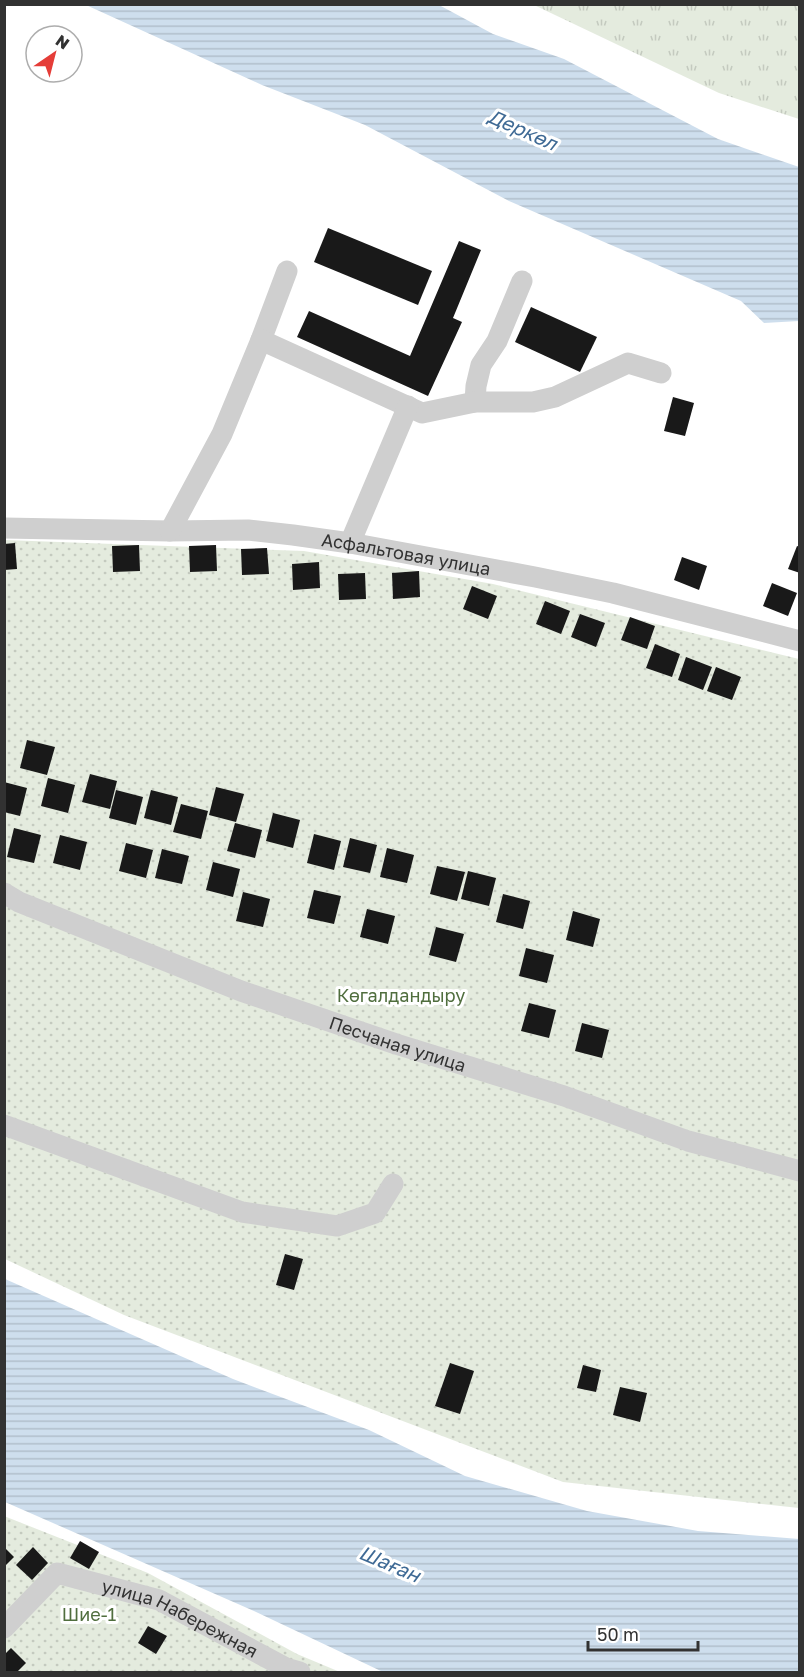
<svg xmlns="http://www.w3.org/2000/svg" width="804" height="1677" viewBox="0 0 804 1677" font-family="'Golos Text',sans-serif">
<style>
.grass{fill:url(#grass-tufts)}
.garden{fill:url(#garden-dots)}
.water{fill:url(#water-rules)}
.building{fill:#191919}
.lines{fill:none;stroke-linecap:round;stroke-linejoin:round}
.minor{stroke:#cfcfcf;stroke-width:21}
.labels{text-anchor:middle;dominant-baseline:central;stroke-width:6;stroke-linejoin:round;paint-order:stroke}
.street-label{font-size:18px;fill:#323232;stroke:#fff}
.park-label{font-size:18px;fill:#506e3e;stroke:#fff}
.water-label{font-size:20px;font-style:italic;fill:#3f6a95;stroke:#fff}
</style>
<defs>
<pattern id="grass-tufts" width="24" height="20" patternUnits="userSpaceOnUse" patternTransform="scale(1.5)"><rect width="24" height="20" fill="#e4ebde"/><path d="M3 7l-1-3M5 7V3M7 7l1-3M15 17l-1-3M17 17v-4M19 17l1-3" fill="none" stroke="#c4cabf"/></pattern>
<pattern id="garden-dots" width="8" height="8" patternUnits="userSpaceOnUse" patternTransform="scale(1.5)"><rect width="8" height="8" fill="#e4ebde"/><path d="M2 2h.1M6 6h.1" fill="none" stroke="#c4cabf" stroke-width="1.8" stroke-linecap="round"/></pattern>
<pattern id="water-rules" width="6" height="5" patternUnits="userSpaceOnUse" patternTransform="scale(1.5)"><rect width="6" height="5" fill="#cedeed"/><path d="M0 2.5h6" fill="none" stroke="#b1bfcc"/></pattern>
</defs>
<rect width="100%" height="100%" fill="#fff"/>
<!-- grass -->
<path class="grass" d="M 534,5 L 799,5 L 799,119 L 719,93 Z"/>
<!-- garden -->
<g class="garden">
<path d="M 5,540 L 304,551 L 493,584 L 799,659 L 799,1508 L 563,1482 L 124,1315 L 5,1259 Z"/>
<path d="M 4,1516 L 148,1573 L 297,1654 L 340,1672 L 5,1672 Z"/>
</g>
<!-- water -->
<g class="water">
<path d="M 86,5 L 439,5 L 493,34 L 564,59 L 718,139 L 799,167 L 799,321 L 764,323 L 741,301 L 509,201 L 365,125 L 262,85 Z"/>
<path d="M 5,1279 L 233,1379 L 369,1430 L 465,1476 L 587,1511 L 698,1531 L 799,1539 L 799,1672 L 383,1672 L 254,1611 L 5,1502 Z"/>
</g>
<!-- building -->
<g class="building">
<path d="M 328,228 L 432,271 L 418,305 L 314,262 Z"/>
<path d="M 459,241 L 481,250 L 453,318 L 462,322 L 428,396 L 297,337 L 309,311 L 410,356 Z"/>
<path d="M 531,307 L 597,337 L 580,372 L 515,342 Z"/>
<path d="M 673,397 L 694,403 L 685,436 L 664,431 Z"/>
<path d="M 15,543 L 17,569 L 4,570 L 4,544 Z"/>
<path d="M 139,545 L 140,571 L 113,572 L 112,546 Z"/>
<path d="M 216,545 L 217,571 L 190,572 L 189,546 Z"/>
<path d="M 797,546 L 800,547 L 800,573 L 788,569 Z"/>
<path d="M 267,548 L 269,574 L 242,575 L 241,549 Z"/>
<path d="M 682,557 L 707,566 L 699,590 L 674,580 Z"/>
<path d="M 319,562 L 320,588 L 293,590 L 292,564 Z"/>
<path d="M 419,571 L 420,597 L 393,599 L 392,573 Z"/>
<path d="M 365,573 L 366,599 L 339,600 L 338,574 Z"/>
<path d="M 772,583 L 797,593 L 788,616 L 763,606 Z"/>
<path d="M 472,586 L 497,596 L 488,619 L 463,609 Z"/>
<path d="M 545,601 L 570,611 L 561,634 L 536,624 Z"/>
<path d="M 580,614 L 605,623 L 596,647 L 571,637 Z"/>
<path d="M 630,617 L 655,626 L 647,649 L 621,640 Z"/>
<path d="M 655,644 L 680,654 L 672,677 L 646,668 Z"/>
<path d="M 686,657 L 712,667 L 703,690 L 678,680 Z"/>
<path d="M 716,667 L 741,677 L 732,700 L 707,691 Z"/>
<path d="M 27,740 L 55,747 L 47,775 L 20,768 Z"/>
<path d="M 90,774 L 117,781 L 110,809 L 82,802 Z"/>
<path d="M 48,778 L 75,785 L 68,813 L 41,806 Z"/>
<path d="M 4,782 L 27,788 L 20,816 L 4,812 Z"/>
<path d="M 216,787 L 244,794 L 236,822 L 209,815 Z"/>
<path d="M 116,790 L 143,797 L 136,825 L 109,818 Z"/>
<path d="M 151,790 L 178,797 L 171,825 L 144,818 Z"/>
<path d="M 181,804 L 208,811 L 201,839 L 173,832 Z"/>
<path d="M 273,813 L 300,820 L 293,848 L 266,841 Z"/>
<path d="M 235,823 L 262,830 L 255,858 L 227,851 Z"/>
<path d="M 14,828 L 41,835 L 34,863 L 7,857 Z"/>
<path d="M 314,834 L 341,841 L 334,870 L 307,863 Z"/>
<path d="M 60,835 L 87,842 L 80,870 L 53,863 Z"/>
<path d="M 350,838 L 377,845 L 370,873 L 343,867 Z"/>
<path d="M 126,843 L 153,850 L 146,878 L 119,871 Z"/>
<path d="M 387,848 L 414,855 L 407,883 L 380,877 Z"/>
<path d="M 162,849 L 189,856 L 182,884 L 155,878 Z"/>
<path d="M 213,862 L 240,869 L 233,897 L 206,890 Z"/>
<path d="M 437,866 L 465,872 L 457,901 L 430,894 Z"/>
<path d="M 468,871 L 496,878 L 489,906 L 461,899 Z"/>
<path d="M 314,890 L 341,896 L 334,924 L 307,918 Z"/>
<path d="M 243,892 L 270,899 L 263,927 L 236,921 Z"/>
<path d="M 503,894 L 530,901 L 523,929 L 496,922 Z"/>
<path d="M 367,909 L 395,916 L 388,944 L 360,937 Z"/>
<path d="M 573,911 L 600,919 L 593,947 L 566,940 Z"/>
<path d="M 436,927 L 464,934 L 456,962 L 429,955 Z"/>
<path d="M 526,948 L 554,955 L 547,983 L 519,976 Z"/>
<path d="M 529,1003 L 556,1010 L 549,1038 L 521,1031 Z"/>
<path d="M 582,1023 L 609,1030 L 602,1058 L 575,1051 Z"/>
<path d="M 285,1254 L 303,1259 L 294,1290 L 276,1285 Z"/>
<path d="M 450,1363 L 474,1371 L 460,1414 L 435,1406 Z"/>
<path d="M 583,1365 L 601,1370 L 596,1392 L 577,1388 Z"/>
<path d="M 620,1387 L 647,1393 L 640,1422 L 613,1415 Z"/>
<path d="M 80,1541 L 99,1552 L 89,1569 L 70,1558 Z"/>
<path d="M 4,1547 L 14,1557 L 4,1567 Z"/>
<path d="M 33,1547 L 48,1563 L 32,1580 L 16,1565 Z"/>
<path d="M 148,1626 L 167,1636 L 156,1654 L 138,1643 Z"/>
<path d="M 11,1648 L 26,1663 L 17,1672 L 4,1672 L 4,1655 Z"/>
</g>
<g class="lines">
<!-- minor -->
<g class="minor">
<path d="M 261,340 L 287,271"/>
<path d="M 475,402 L 476,386 L 481,365 L 497,341 L 522,281"/>
<path id="s1" d="M 4,528 L 170,531 L 248,530 L 293,535 L 350,543 L 535,577 L 613,593 L 800,641"/>
<path d="M 170,531 L 222,434 L 261,340 L 422,413 L 475,402 L 533,402 L 555,397 L 628,363 L 661,373"/>
<path d="M 350,543 L 408,406"/>
<path id="s2" d="M 4,893 L 19,902 L 241,991 L 396,1044 L 564,1096 L 688,1141 L 800,1171"/>
<path d="M 4,1125 L 242,1212 L 337,1226 L 375,1213 L 393,1184"/>
<path id="s3" d="M 4,1628 L 57,1573 L 159,1600 L 286,1668 L 300,1672"/>
</g>
</g>
<g class="labels">
<!-- street labels -->
<g class="street-label">
<text stroke="none"><textPath href="#s1" startOffset="404">Асфальтовая улица</textPath></text>
<text stroke="none"><textPath href="#s2" startOffset="422">Песчаная улица</textPath></text>
<text stroke="none"><textPath href="#s3" startOffset="208">улица Набережная</textPath></text>
</g>
<!-- park labels -->
<g class="park-label">
<text x="401" y="995">Көгалдандыру</text>
<text x="89" y="1614">Шие-1</text>
</g>
<!-- water labels -->
<g class="water-label">
<text transform="translate(523 129) rotate(24)">Деркөл</text>
<text transform="translate(390 1563) rotate(23)">Шаған</text>
</g>
</g>
<!-- border -->
<rect width="804" height="1677" fill="none" stroke="#323232" stroke-width="12"/>
<!-- north arrow -->
<g transform="translate(54 54) rotate(35)"><circle r="28" fill="#ffffff" stroke="#adadad" stroke-width="1.5"/>
<path d="M0-4.5L10 22L0 15L-10 22Z" fill="#e53d38"/>
<text y="-9" font-size="16" font-weight="bold" text-anchor="middle" fill="#323232">N</text>
</g>
<!-- scale -->
<path d="M588 1641v9h110v-9" fill="none" stroke="#323232" stroke-width="3"/>
<text x="597" y="1641" font-size="18" fill="#323232" stroke="#ffffff" stroke-width="4.5" paint-order="stroke">50 m</text>
</svg>
